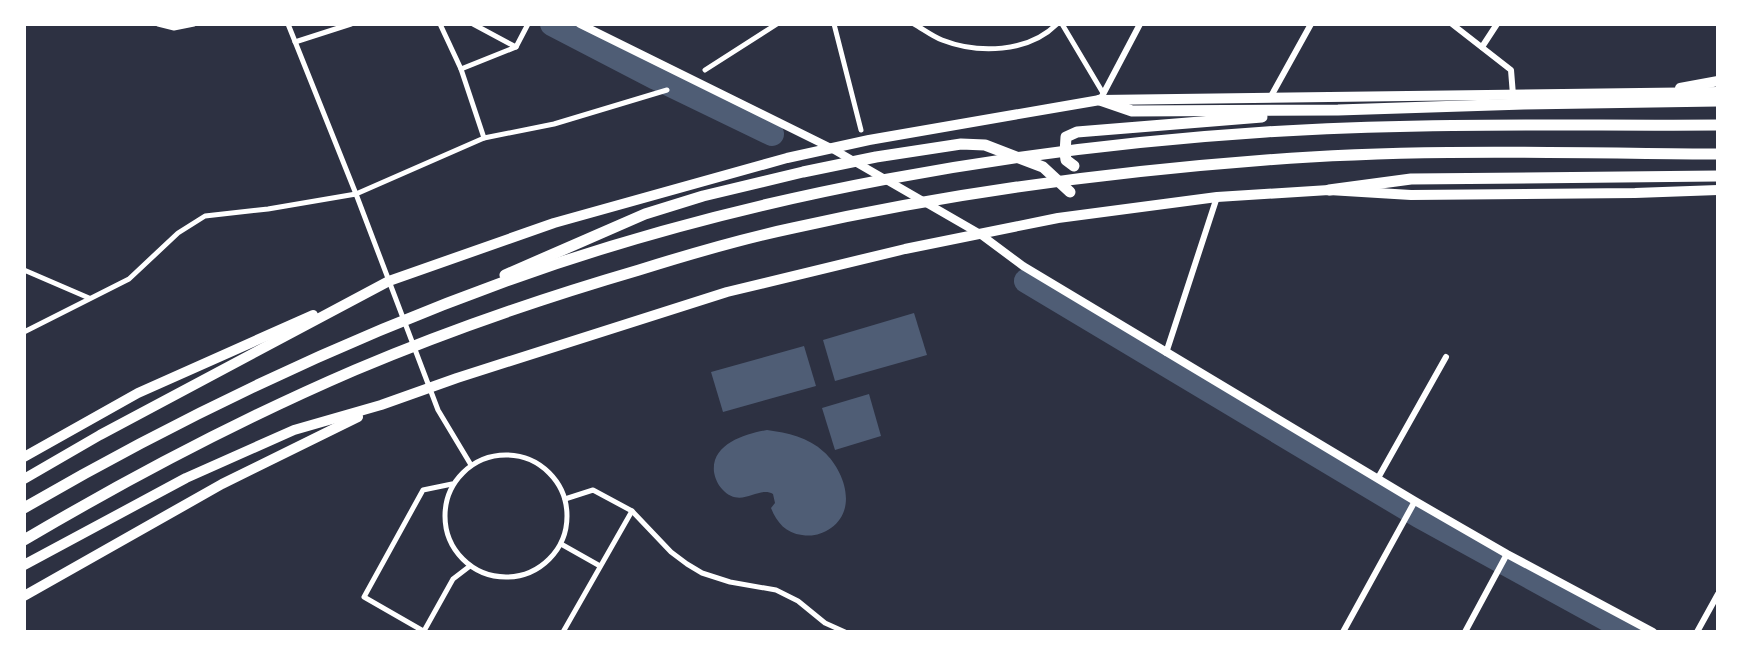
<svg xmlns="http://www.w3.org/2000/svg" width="1742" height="656" viewBox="0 0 1742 656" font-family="Georgia,serif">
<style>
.water{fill:#4f5d75}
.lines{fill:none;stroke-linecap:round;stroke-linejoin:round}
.river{stroke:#4f5d75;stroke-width:24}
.pedestrian{stroke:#fff;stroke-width:5}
.minor{stroke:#fff;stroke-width:6}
.tertiary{stroke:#fff;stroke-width:8}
.primary{stroke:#fff;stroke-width:10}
.motorway{stroke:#fff;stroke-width:11}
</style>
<rect width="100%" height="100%" fill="#2d3142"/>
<!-- water -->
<g class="water">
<path d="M 914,313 L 927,355 L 835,381 L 823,340 Z"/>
<path d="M 804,346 L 816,386 L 723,412 L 711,372 Z"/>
<path d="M 869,394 L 881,436 L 835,450 L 822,408 Z"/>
<path d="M 767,430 C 788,433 808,437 824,452 C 844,470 858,509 831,528 C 822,534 813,537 802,535 C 786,533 777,523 771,508 L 775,503 L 773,494 C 758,485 741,510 722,489 C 718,485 715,478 714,472 C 711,444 745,434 767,430 Z"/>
</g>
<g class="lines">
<!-- river -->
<g class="river">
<path d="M 552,24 L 656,78 L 772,134"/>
<path d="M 1026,281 L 1419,516 L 1630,632"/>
</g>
<!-- pedestrian -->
<g class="pedestrian">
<path d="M 158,24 L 174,28 L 194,24"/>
<path d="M 288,24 L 356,194 L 438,410 L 471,465"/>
<path d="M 440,24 L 461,69 L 484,138"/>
<path d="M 834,24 L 861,130"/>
<path d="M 914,24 C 923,29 932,36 942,40 C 978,54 1028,53 1057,24"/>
<path d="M 1062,24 L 1103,93"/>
<path d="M 295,42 L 351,24"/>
<path d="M 516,47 L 528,24"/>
<path d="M 461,69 L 516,47 L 473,24"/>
<path d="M 705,70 L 777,24"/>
<path d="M 24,270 L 89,298"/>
<path d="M 24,332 L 129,279 L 178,233 L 205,216 L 268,209 L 356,194 L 484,138 L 554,124 L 667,90"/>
<circle cx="506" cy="516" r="61"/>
<path d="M 565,499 L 593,490 L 632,511 L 671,552 L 687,564 L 702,573 L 730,582 L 776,590 L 798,601 L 825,623 L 845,632"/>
<path d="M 561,544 L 600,566"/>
<path d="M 424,631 L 453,579 L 470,566"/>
<path d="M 425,632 L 364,597 L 423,490 L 452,484"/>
<path d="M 563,632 L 632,511"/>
</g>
<!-- minor -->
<g class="minor">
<path d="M 1452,24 L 1511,70 L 1513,95"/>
<path d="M 1482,47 L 1497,24"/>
<path d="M 1270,98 L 1311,24"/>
<path d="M 1100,100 L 1140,24"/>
<path d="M 1166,353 L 1217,197"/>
<path d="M 1378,478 L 1446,357"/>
<path d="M 1343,632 L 1415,501"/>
<path d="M 1465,632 L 1507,554"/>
<path d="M 1697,632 L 1718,594"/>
</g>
<!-- tertiary -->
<path class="tertiary" d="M 580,24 L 831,148 L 980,234 L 1023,266 L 1415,501 L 1507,554 L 1653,632"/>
<!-- primary -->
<g class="primary">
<path d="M 1680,88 L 1718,81"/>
<path d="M 24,457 L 138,393 L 313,315"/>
<path d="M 24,479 L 100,435 L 389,281 L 554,223 L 787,158 L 869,140 L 1100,100 L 1718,92"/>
<path d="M 24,565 L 186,478 L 294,430 L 381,405 L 457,378 L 727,292 L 905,249 L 1058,218 L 1217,197 L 1329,190 L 1411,195 L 1635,193 L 1718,190"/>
<path d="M 24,596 L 222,484 L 358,417"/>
</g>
<!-- motorway -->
<g class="motorway">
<path d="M 1100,100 L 1132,111 L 1338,110 L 1524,104 L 1718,101"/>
<path d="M 1074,166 L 1066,160 L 1065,153 L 1066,137 L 1077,132 L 1262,117"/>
<path d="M 1329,190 L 1411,179 L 1718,176"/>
<path d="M 505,275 L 645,214 L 703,196 L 803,172 L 876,157 L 961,144 L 985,145 L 1043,167 L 1070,192"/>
<path d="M 24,508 C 179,418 343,340 512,279 C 749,194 1016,148 1266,132 C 1417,122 1568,126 1718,125"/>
<path d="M 24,540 C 131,477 241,419 355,370 C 447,331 543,298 639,270 C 690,254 741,239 793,228 C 949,193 1107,172 1266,160 C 1416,148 1568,153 1718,154"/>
</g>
</g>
<!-- border -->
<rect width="1742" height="656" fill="none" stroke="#ffffff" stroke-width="52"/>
</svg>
